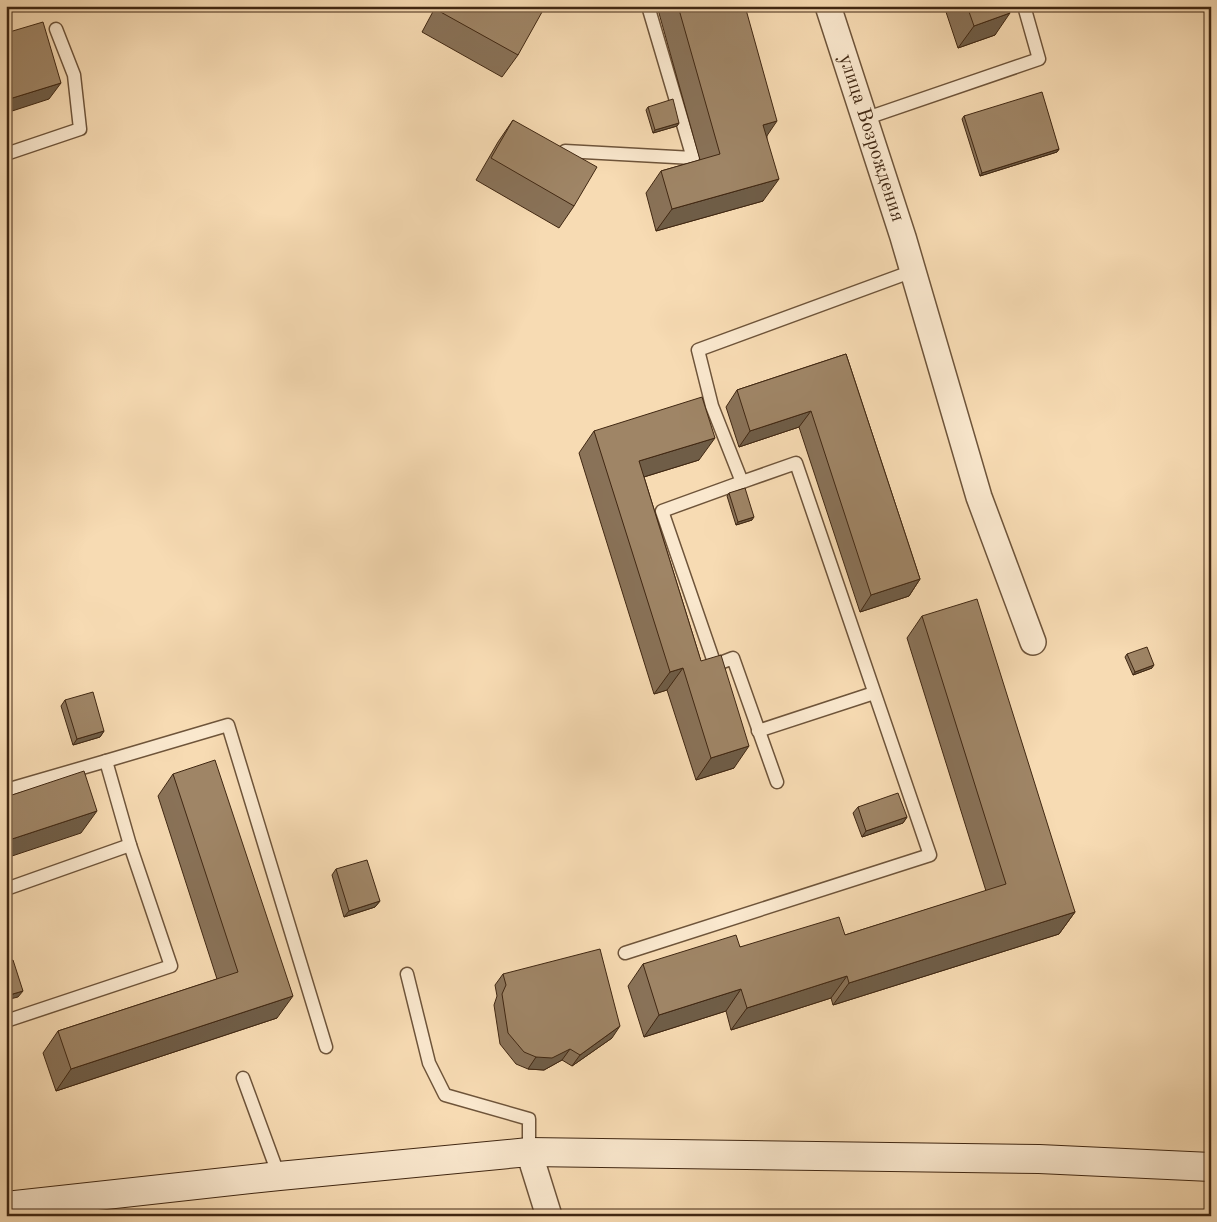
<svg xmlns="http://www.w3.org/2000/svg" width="1217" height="1222" viewBox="0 0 1217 1222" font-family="'Old Standard TT',serif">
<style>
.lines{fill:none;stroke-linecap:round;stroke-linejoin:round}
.lane-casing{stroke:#6e543a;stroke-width:15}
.street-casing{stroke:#6e543a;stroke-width:28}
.secondary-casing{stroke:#402712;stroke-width:30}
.lane{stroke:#fae8ce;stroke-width:12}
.street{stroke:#fae8ce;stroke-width:25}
.secondary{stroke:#fae8ce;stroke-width:28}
.wall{fill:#897258;stroke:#402712}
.shaded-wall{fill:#6f5d47;stroke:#402712}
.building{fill:#9f8566;stroke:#402712}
.labels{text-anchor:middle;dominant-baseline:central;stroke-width:5;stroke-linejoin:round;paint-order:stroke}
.street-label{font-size:20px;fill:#402712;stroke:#fae8ce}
</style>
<rect width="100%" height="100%" fill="#f7dbb3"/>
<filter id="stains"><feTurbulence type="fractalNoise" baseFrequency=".004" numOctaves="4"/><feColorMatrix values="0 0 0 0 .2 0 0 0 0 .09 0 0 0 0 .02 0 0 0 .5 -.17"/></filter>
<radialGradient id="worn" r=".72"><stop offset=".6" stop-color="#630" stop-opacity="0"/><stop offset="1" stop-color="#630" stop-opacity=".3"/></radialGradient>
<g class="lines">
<!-- lane casing -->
<g class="lane-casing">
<g id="lane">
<path d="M 864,119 L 1039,59 L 1024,6"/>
<path d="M 565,151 L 693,158 L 648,6"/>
<path d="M 6,154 L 80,129 L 74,75 L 56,29"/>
<path d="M 742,482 L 662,511 L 715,665 L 733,658 L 777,782"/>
<path d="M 758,731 L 874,693"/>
<path d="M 106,761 L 228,725 L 326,1047"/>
<path d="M 6,790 L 106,761 L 130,845 L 171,966 L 6,1021"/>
<path d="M 6,889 L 130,845"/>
<path d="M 625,953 L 930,855 L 796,463 L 742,482 L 712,406 L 698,350 L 913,271"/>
<path d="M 407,974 L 429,1063 L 445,1095 L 529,1119 L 529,1152"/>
<path d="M 243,1078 L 279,1176"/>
</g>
</g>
<!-- street casing -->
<g class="street-casing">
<g id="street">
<path id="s1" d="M 828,6 L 903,237 L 979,497 L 1033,642"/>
<path d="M 529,1152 L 549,1216"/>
</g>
</g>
<!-- secondary casing -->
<g class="secondary-casing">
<path id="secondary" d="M 6,1206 L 279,1176 L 529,1152 L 1039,1159 L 1211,1167"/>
</g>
<!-- lane -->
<use href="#lane" class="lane"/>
<!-- street -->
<use href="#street" class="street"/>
<!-- secondary -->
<use href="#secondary" class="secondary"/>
</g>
<!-- wall -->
<g class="wall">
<path d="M 436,6 L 532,6 L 518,55 L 502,77 L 422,32 Z"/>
<path d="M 657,6 L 745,6 L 767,136 L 763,201 L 656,231 L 646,193 L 661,171 L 700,160 Z"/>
<path d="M 944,6 L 1008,6 L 995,35 L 958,48 Z"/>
<path d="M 648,107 L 679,123 L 677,126 L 653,133 L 646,110 Z"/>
<path d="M 964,116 L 1059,149 L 1057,152 L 980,176 L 962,119 Z"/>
<path d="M 513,120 L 574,206 L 559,228 L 476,180 L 498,142 Z"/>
<path d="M 846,354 L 920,579 L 909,596 L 860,612 L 799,427 L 739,447 L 726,407 L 737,390 Z"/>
<path d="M 594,431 L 699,460 L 644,477 L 734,768 L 696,780 L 667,690 L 654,694 L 579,453 Z"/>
<path d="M 729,493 L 752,520 L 736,525 L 727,496 Z"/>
<path d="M 922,616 L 1075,912 L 1059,934 L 833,1005 L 831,998 L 731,1030 L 726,1011 L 644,1037 L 628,986 L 643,964 L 740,947 L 845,935 L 986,891 L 907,638 Z"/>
<path d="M 1127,654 L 1152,668 L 1133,675 L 1125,657 Z"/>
<path d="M 65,700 L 104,731 L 100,737 L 73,745 L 61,706 Z"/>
<path d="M 173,774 L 277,1018 L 56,1091 L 43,1053 L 58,1031 L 217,979 L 158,796 Z"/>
<path d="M 858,807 L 907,817 L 903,823 L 862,837 L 853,813 Z"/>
<path d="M 336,869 L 380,901 L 375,907 L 344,917 L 332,875 Z"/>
<path d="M 503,974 L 612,1038 L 572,1066 L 562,1060 L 544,1070 L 528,1069 L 516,1064 L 500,1044 L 494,1005 L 497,996 L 495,985 Z"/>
</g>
<!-- shaded-wall -->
<g class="shaded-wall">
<path d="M 1010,13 L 995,35 L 958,48 L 974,26 Z"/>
<path d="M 61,83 L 49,99 L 6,113 L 6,100 Z"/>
<path d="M 777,121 L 762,143 L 763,125 Z"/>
<path d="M 679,123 L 677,126 L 653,133 L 655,130 Z"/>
<path d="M 1059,149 L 1057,152 L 980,176 L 982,173 Z"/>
<path d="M 779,179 L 763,201 L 656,231 L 672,209 Z"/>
<path d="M 811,411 L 799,427 L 739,447 L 750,431 Z"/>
<path d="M 715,438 L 699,460 L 624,483 L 639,461 Z"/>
<path d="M 754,517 L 752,520 L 736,525 L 738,522 Z"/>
<path d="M 920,579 L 909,596 L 860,612 L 871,595 Z"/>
<path d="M 1154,665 L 1152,668 L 1133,675 L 1135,672 Z"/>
<path d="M 683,668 L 667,690 L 654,694 L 670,672 Z"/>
<path d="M 104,731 L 100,737 L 73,745 L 77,739 Z"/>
<path d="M 749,746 L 734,768 L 696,780 L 711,758 Z"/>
<path d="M 97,811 L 81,833 L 6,858 L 6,841 Z"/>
<path d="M 907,817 L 903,823 L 862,837 L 866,831 Z"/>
<path d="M 380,901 L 375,907 L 344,917 L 349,911 Z"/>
<path d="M 1075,912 L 1059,934 L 833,1005 L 849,983 Z"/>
<path d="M 847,976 L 831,998 L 731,1030 L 747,1008 Z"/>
<path d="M 741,989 L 726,1011 L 644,1037 L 659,1015 Z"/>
<path d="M 23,991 L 18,997 L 6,1000 L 6,996 Z"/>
<path d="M 293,996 L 277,1018 L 56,1091 L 71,1069 Z"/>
<path d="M 620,1026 L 612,1038 L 572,1066 L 580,1055 Z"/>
<path d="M 570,1049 L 562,1060 L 544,1070 L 528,1069 L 536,1057 Z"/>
</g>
<!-- building -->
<g class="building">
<path d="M 439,6 L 532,6 L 542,12 L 518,55 L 437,10 Z"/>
<path d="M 678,6 L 745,6 L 777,121 L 763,125 L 779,179 L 672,209 L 661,171 L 720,154 Z"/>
<path d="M 967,6 L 1008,6 L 1010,13 L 974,26 Z"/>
<path d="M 43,22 L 61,83 L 6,100 L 6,33 Z"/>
<path d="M 1042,92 L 1059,149 L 982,173 L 964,116 Z"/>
<path d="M 673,99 L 679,123 L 655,130 L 648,107 Z"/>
<path d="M 513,120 L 597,167 L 574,206 L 491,158 Z"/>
<path d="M 846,354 L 920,579 L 871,595 L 811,411 L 750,431 L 737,390 Z"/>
<path d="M 702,397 L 715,438 L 639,461 L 701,661 L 721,655 L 749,746 L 711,758 L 683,668 L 670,672 L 594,431 Z"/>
<path d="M 745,488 L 754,517 L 738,522 L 729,493 Z"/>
<path d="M 977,599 L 1075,912 L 849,983 L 847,976 L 747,1008 L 741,989 L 659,1015 L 643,964 L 736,935 L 740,947 L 839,917 L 845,935 L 1006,884 L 922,616 Z"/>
<path d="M 1147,647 L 1154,665 L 1135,672 L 1127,654 Z"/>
<path d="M 93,692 L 104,731 L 77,739 L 65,700 Z"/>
<path d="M 215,760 L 293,996 L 71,1069 L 58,1031 L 238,972 L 173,774 Z"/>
<path d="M 84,771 L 97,811 L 6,841 L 6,797 Z"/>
<path d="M 898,793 L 907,817 L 866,831 L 858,807 Z"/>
<path d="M 367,860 L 380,901 L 349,911 L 336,869 Z"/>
<path d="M 600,949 L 620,1026 L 580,1055 L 570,1049 L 552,1058 L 536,1057 L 524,1052 L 508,1033 L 502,994 L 506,985 L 503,974 Z"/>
<path d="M 13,960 L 23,991 L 6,996 L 6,962 Z"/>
</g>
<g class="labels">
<!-- street labels -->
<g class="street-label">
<text stroke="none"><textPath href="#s1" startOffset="139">улица Возрождения</textPath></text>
</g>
</g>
<!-- margin -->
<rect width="1217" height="1222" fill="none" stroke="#f7dbb3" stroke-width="25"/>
<rect x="8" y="8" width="1202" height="1207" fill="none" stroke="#402712" stroke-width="2.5"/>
<rect x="12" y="12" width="1192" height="1197" fill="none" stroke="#402712"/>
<rect width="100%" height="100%" filter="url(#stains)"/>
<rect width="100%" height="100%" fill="url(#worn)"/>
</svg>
